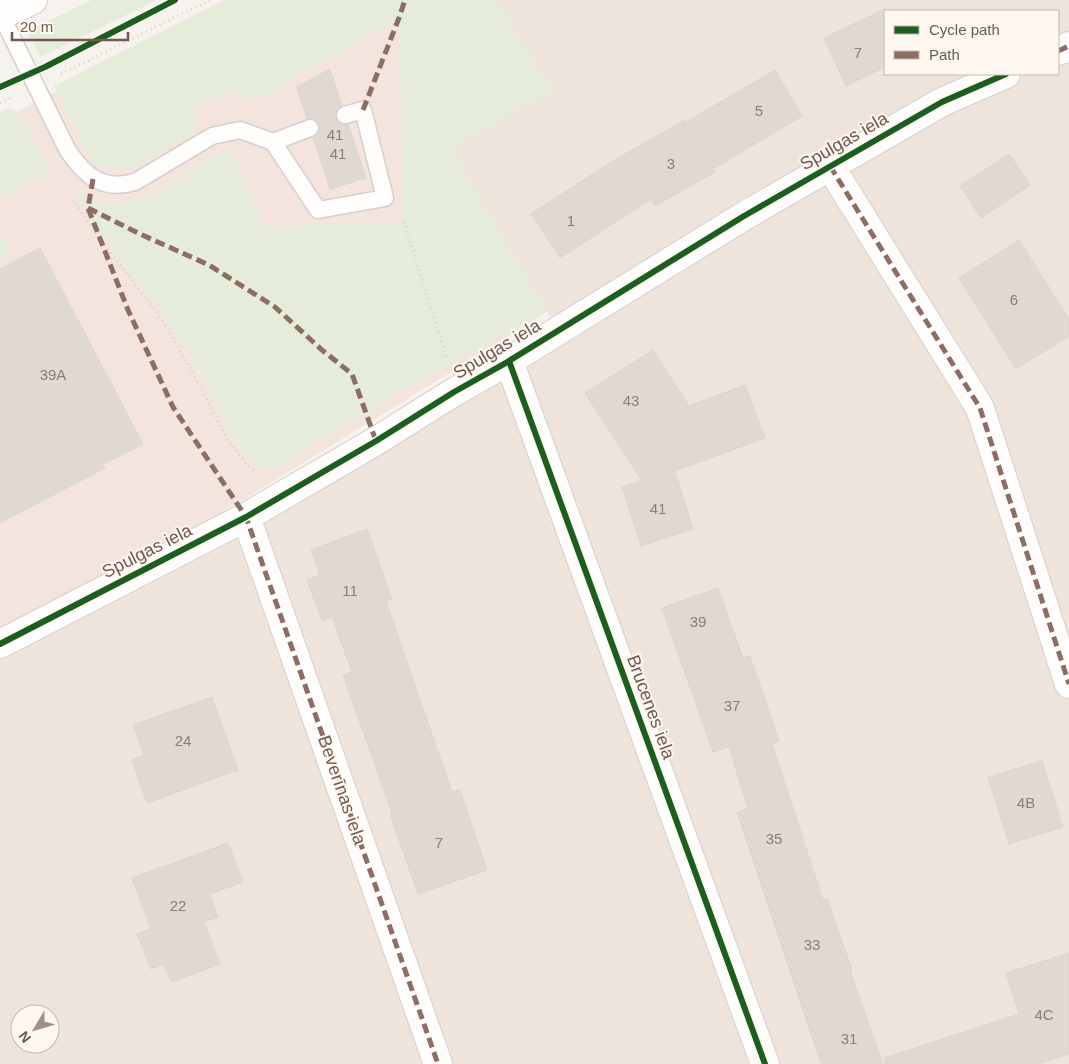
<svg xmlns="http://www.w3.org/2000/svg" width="1069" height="1064" viewBox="0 0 1069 1064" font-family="Arial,sans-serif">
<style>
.residential{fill:#eee4db;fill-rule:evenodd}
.commercial{fill:#f3e4de}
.green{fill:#e5ecd9}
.building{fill:#dfd8d3;stroke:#ded5d0}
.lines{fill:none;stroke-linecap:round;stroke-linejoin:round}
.lane-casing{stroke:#d6cfcb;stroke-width:19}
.street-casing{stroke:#d6cfcb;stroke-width:30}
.secondary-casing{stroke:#d6cec9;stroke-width:30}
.path{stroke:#d9d2cf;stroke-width:3;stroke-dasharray:1 4;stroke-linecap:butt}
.lane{stroke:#fefdfc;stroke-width:16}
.street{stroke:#fefdfc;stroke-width:28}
.secondary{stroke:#fefdfc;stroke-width:28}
.quiet{stroke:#8d6e63;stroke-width:5;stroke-dasharray:10 5;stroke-linecap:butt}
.cycleway-casing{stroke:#fdf7ef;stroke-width:9}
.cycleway{stroke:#1b5e20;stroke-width:6}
.labels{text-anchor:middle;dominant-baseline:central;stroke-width:4;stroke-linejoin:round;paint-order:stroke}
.number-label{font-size:15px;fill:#907c73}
.street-label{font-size:18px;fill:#72594f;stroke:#fdf7ef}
</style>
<rect width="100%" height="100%" fill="#f6f2ed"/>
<!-- residential -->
<path class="residential" d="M 496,0 L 1069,0 L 1069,1064 L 0,1064 L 0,650 L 226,534 L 566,344 L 450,147 L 553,92 ZM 885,11 L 1058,11 L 1058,74 L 885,74 ZM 20,1014 L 50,1014 L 50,1044 L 20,1044 Z"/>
<!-- commercial -->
<path class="commercial" d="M 231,0 L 496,0 L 553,92 L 450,148 L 547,311 L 490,348 L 218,515 L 0,628 L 0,121 Z"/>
<!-- green -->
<g class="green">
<path d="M 92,0 L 157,0 L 40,57 L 27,31 Z"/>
<path d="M 224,0 L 496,0 L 553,92 L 450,147 L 547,311 L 399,392 L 275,468 L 259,467 L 251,462 L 228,429 L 203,377 L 171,325 L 105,239 L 71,189 L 74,189 C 130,227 176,178 223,152 L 233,154 L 261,226 L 404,222 L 399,19 L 254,101 L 251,98 L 225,92 L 196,107 L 191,135 L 132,168 L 115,170 L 98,164 L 89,154 L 54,86 Z"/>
<path d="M 10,108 L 18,112 L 49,170 L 43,176 L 0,197 L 0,112 Z"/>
<path d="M 0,235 L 10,253 L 0,258 Z"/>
</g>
<!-- building -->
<g class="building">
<path d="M 885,9 L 885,67 L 846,86 L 824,38 Z"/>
<path d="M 330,69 L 342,106 L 336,112 L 336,118 L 342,124 L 348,124 L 366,178 L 330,189 L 313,137 L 318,134 L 319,125 L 316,120 L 307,119 L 297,87 Z"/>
<path d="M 775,70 L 802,116 L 713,169 L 715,172 L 655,206 L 651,199 L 560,258 L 531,214 L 611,162 L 685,120 L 686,122 Z"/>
<path d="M 1009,154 L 1030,185 L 981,218 L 960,186 Z"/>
<path d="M 1019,240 L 1069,319 L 1069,336 L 1016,369 L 959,278 Z"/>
<path d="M 40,248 L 143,444 L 103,464 L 105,468 L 0,523 L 0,269 Z"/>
<path d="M 653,350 L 689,406 L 745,385 L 765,438 L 675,471 L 693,529 L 641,546 L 622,487 L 642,481 L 585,393 Z"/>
<path d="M 367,529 L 392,599 L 386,601 L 452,792 L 460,790 L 487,870 L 418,894 L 390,814 L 392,813 L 343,675 L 352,672 L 332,617 L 322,621 L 307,580 L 320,575 L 311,550 Z"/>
<path d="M 718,588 L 743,658 L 750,656 L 779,741 L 772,744 L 823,900 L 827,898 L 852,970 L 850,971 L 883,1064 L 821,1064 L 737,812 L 748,809 L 729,747 L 713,752 L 662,608 Z"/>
<path d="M 212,697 L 238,770 L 147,803 L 132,760 L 144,755 L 133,725 Z"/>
<path d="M 1042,761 L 1063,827 L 1009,844 L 988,777 Z"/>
<path d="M 228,843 L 243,882 L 210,894 L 218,917 L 204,922 L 220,964 L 171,982 L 164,964 L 151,969 L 137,934 L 151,929 L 132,878 Z"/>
<path d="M 1069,953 L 1069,1054 L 1038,1064 L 885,1064 L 884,1058 L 1019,1014 L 1006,973 Z"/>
</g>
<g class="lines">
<!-- lane casing -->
<g class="lane-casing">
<g id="lane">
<path d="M 1,15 L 68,151 C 86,177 103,191 135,182 L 212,136 L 240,130 L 273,142 L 310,128"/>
<path d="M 273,142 L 318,210 L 385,198 L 363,110 L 345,115"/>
</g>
</g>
<!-- street casing -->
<g class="street-casing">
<g id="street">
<path d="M 1058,51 L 1069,46"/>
<path d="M 830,166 L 980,408 L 1069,684"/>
<path d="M 509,361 L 765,1064"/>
<path d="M 246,517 L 438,1064"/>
<path d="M 0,644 L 246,517 L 376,441 L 454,392 L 509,361 L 744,216 L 942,102 L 1006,74"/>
</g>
</g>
<!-- secondary casing -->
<g class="secondary-casing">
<path id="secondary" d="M 0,16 L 33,0"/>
</g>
<!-- path -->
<g class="path">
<path d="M 61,74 L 210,0"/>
<path d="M 0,103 L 11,98"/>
<path d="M 73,200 L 100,239 L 158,313 L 192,371 L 227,439 L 249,467 L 255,472"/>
<path d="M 404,222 L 446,357"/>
</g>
<!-- lane -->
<use href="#lane" class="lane"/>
<!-- street -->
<use href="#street" class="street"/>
<!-- secondary -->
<use href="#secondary" class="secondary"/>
<!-- quiet -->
<g class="quiet">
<path d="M 1058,51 L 1069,46"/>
<path d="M 363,110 L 399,18 L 405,0"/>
<path d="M 830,166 L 980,408 L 1069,684"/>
<path d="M 93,179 L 88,208 L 128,310 L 173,407 L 246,517 L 438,1064"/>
<path d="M 88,208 L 140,234 L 209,265 L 275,307 L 322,350 L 352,374 L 376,441"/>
</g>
<!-- cycleway casing -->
<g class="cycleway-casing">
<g id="cycleway">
<path d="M 0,87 L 45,67 L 175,0"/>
<path d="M 509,361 L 765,1064"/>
<path d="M 0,644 L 246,517 L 376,441 L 454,392 L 509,361 L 744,216 L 942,102 L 1006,74"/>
</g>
</g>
<!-- cycleway -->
<use href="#cycleway" class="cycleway"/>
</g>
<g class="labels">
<!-- number labels -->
<g class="number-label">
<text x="858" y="52">7</text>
<text x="759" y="110">5</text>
<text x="335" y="134">41</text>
<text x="338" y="153">41</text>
<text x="671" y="163">3</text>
<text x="571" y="220">1</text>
<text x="1014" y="299">6</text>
<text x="53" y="374">39A</text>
<text x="631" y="400">43</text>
<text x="658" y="508">41</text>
<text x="350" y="590">11</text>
<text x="698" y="621">39</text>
<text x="732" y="705">37</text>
<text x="183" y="740">24</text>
<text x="1026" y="802">4B</text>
<text x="774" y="838">35</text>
<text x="439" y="842">7</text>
<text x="178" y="905">22</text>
<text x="812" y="944">33</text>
<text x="1044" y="1014">4C</text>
<text x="849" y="1038">31</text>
</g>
<!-- street labels -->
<g class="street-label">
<text transform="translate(844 141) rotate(-30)">Spulgas iela</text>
<text transform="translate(497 349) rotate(-31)">Spulgas iela</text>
<text transform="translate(147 551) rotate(-27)">Spulgas iela</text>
<text transform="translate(651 707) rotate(70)">Brucenes iela</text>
<text transform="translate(342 790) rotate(71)">Beverīnas iela</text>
</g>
</g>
<!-- legend -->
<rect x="884" y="10" width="175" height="65" fill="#fdf7ef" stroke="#c5b8af"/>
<rect x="894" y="26" width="25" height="8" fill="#1b5e20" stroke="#c5b8af"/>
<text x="929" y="35" font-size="15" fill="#72594f">Cycle path</text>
<rect x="894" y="51" width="25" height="8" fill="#8d6e63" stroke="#c5b8af"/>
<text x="929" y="60" font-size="15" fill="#72594f">Path</text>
<!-- north arrow -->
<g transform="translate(35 1029) rotate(232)"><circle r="24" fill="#fdf7ef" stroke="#c5b8af"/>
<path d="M0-4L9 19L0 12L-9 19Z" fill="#a08f86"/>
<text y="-8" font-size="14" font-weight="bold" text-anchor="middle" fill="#72594f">N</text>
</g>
<!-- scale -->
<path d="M12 32v8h116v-8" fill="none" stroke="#72594f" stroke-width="2.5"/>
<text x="20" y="32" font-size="15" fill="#72594f" stroke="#fdf7ef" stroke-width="4" paint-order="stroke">20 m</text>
</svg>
